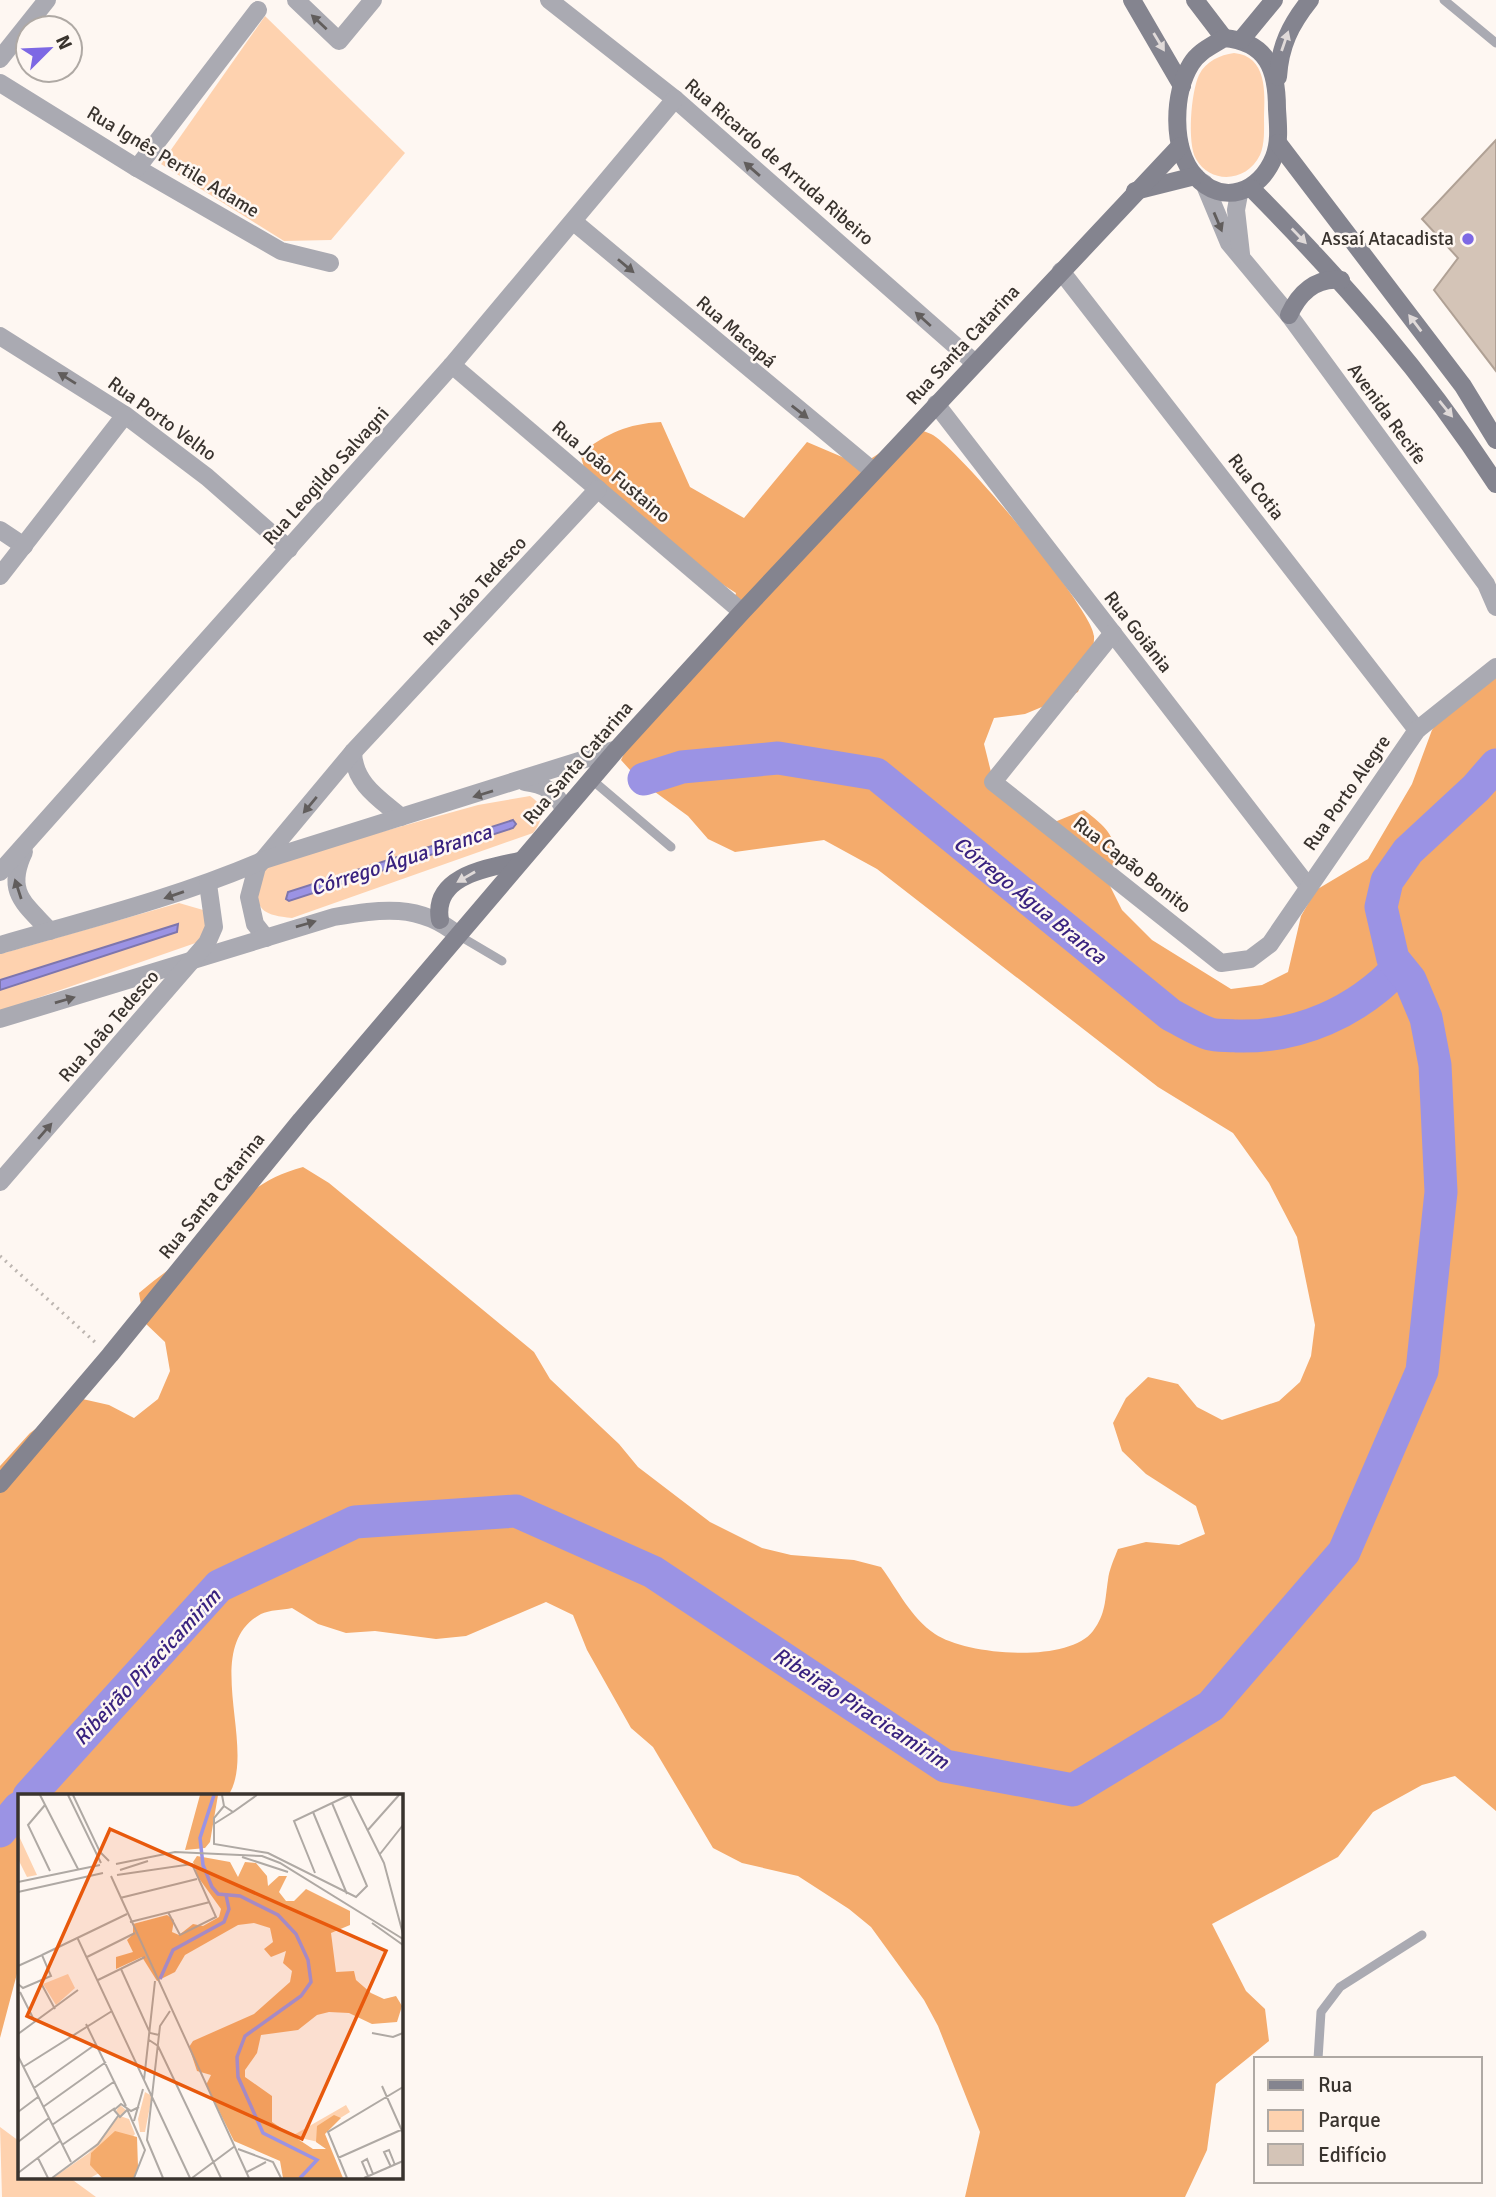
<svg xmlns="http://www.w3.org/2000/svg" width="1496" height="2197" viewBox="0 0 1496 2197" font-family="Signika,sans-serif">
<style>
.green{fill:#fed2af}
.forest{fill:#f4ab6c}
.water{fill:#9b93e4;stroke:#7e76ad;stroke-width:2}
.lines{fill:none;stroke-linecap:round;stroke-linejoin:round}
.river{stroke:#9b93e4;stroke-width:33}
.building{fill:#d4c4b7;stroke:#b0a195;stroke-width:2}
.path{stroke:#bdb6b1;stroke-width:3.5;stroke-dasharray:2 5;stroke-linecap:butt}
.lane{stroke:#aaaab2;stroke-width:9}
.street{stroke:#aaaab2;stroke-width:18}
.secondary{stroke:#84848f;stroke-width:18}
.oneway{fill:#615d5c}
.oneway2{fill:#e0dad9}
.poi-dot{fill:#7d68e4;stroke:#fef7f2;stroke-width:2.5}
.labels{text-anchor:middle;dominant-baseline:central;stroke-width:5;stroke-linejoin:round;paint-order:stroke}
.street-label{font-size:19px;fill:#39332e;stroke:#fef7f2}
.poi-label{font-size:19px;fill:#39332e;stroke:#fef7f2;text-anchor:end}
.water-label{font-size:21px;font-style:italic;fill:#39227f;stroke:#fef7f2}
.inset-river{fill:none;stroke:#9b93e4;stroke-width:3.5}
.inset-road{fill:none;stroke:#afa9a4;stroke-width:2}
.view{fill:#e8590c;fill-opacity:0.15;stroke:#e8590c;stroke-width:3.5}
.inset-edge{fill:none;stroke:#39332e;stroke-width:3.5}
</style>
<rect width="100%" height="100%" fill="#fef7f2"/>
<!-- green -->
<g class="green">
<path d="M 265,16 L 405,153 L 331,240 L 284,241 L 161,164 Z"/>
<path d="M 1234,53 C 1267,56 1265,92 1264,117 C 1264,129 1265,144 1260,155 C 1247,182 1211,185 1196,159 C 1187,143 1191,92 1199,75 C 1206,61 1220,55 1234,53 Z"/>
<path d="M 530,796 C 546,806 543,820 533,833 L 292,918 C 255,915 255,905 259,871 L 284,859 L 478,805 Z"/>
<path d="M 179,903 L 210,912 L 207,939 L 0,1011 L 0,954 Z"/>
<path d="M 0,2127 L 19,2141 L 19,2178 L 70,2178 L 96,2197 L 2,2197 Z"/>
</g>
<!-- forest -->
<path class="forest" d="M 661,422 L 690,487 L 744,518 L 807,442 L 861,465 L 886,449 L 905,427 C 913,429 923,430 931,434 C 958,447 1093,609 1094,636 C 1095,654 1084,675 1078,692 L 1025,714 L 994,718 L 984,744 L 991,772 L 1029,816 L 1057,821 L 1084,810 C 1117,835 1120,844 1109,884 L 1122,910 L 1152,940 L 1231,989 L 1262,985 L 1288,972 L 1301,916 L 1316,890 L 1368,859 L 1412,784 L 1432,730 L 1467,681 L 1496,661 L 1496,1811 L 1455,1776 L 1422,1785 L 1373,1812 L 1338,1857 L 1212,1924 L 1246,1991 L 1265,2009 L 1269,2041 L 1216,2084 L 1207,2150 L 1185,2197 L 965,2197 L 980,2132 L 938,2026 L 924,2000 L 871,1927 L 849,1909 L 798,1876 L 742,1863 L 713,1848 L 653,1747 L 631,1728 L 587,1650 L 573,1615 L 546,1602 L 466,1636 L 436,1639 L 375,1631 L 346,1633 L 318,1624 L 292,1608 C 283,1610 269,1610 261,1614 C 199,1648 259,1749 228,1796 L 19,1796 L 19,1966 L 0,2038 L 0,1466 L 30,1433 L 78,1398 L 109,1405 L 134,1418 L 158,1399 L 170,1371 L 165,1342 L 144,1322 L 139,1293 C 155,1279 172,1268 187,1255 C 231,1217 243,1183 303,1167 L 329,1183 L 534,1352 L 550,1379 L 619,1444 L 638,1467 L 710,1522 L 762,1548 L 791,1555 L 854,1560 L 881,1567 C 898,1590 911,1618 935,1634 C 966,1655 1068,1664 1093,1631 C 1106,1614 1105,1599 1108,1580 C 1109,1570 1114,1559 1118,1549 L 1146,1542 L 1179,1545 L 1205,1534 L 1196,1506 L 1146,1474 L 1122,1451 L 1113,1423 L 1126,1398 L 1148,1377 L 1178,1384 L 1197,1407 L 1222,1420 L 1279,1401 L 1300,1382 L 1311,1356 L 1315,1325 L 1297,1237 L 1269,1183 L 1233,1133 L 1158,1087 L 877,869 L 824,840 L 735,852 L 708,839 L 688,816 L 640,781 L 621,760 L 634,733 L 728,620 L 736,593 L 631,526 L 588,482 L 580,453 C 609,433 626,424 661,422 Z"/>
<!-- water -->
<g class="water">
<path d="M 513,820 L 516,824 L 513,828 L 289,901 L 286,899 L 288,892 Z"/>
<path d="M 178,924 L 177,932 L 0,990 L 0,980 Z"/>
</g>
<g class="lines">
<!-- river -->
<g class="river">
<path d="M 644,779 L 682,767 L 778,758 L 876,774 L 1171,1015 C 1183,1021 1197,1030 1210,1034 C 1217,1036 1228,1035 1236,1036 C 1299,1038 1357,1012 1399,967"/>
<path d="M 29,1796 L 219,1586 L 355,1522 L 516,1511 L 653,1572 L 945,1766 L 1073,1790 L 1211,1706 L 1344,1552 L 1422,1371 L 1441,1192 L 1435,1065 L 1426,1018 L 1410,980 L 1393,959 L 1381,907 L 1387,881 L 1408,851 L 1476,788 L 1496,765"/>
<path d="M 0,1831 L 19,1808"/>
</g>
</g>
<!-- building -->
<path class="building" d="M 1496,140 L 1496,371 L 1434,290 L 1458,258 L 1422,219 Z"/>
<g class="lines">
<!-- path -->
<path class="path" d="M 0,1256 L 97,1344"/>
<!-- lane -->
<g class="lane">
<path d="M 1444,0 L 1496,43"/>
<path d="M 591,779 L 671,847"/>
<path d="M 458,935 L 502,961"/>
<path d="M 1318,2059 L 1321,2012 L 1340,1987 L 1422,1935"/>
</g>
<!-- street -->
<g class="street">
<path d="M 296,0 L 339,41 L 373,0"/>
<path d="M 549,0 L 675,99 L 975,363"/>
<path d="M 0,59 L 47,0"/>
<path d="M 0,83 L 137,168 L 281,251 L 330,263"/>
<path d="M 137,168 L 258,10"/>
<path d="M 1204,183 L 1229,243 L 1289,315 L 1486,584 L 1496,607"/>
<path d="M 1239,194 L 1236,210 L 1241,254"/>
<path d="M 574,222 L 873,471"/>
<path d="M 1061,271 L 1417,730"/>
<path d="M 0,336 L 125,415 L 207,477 L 289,549"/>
<path d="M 452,365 L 742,612"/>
<path d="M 936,404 L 1307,885"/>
<path d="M 0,530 L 24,546"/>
<path d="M 0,576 L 125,415"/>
<path d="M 1113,633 L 993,782 L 1221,963 L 1250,959 L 1270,944 L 1417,730 L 1496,667"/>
<path d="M 353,752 C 354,784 380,799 401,817"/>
<path d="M 525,782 C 544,784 557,792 564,810"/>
<path d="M 24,852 C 5,892 24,903 50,931"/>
<path d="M 0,872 L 452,365 L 675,99"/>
<path d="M 266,938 L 255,924 L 249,897 L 257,867 L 353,752 L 598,489"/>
<path d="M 0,945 C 90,919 178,897 264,860 L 617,749"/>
<path d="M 0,1019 L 334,917 C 381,909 419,903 458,935"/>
<path d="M 0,1182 L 207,943 L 214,927 L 208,884"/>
</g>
<!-- secondary -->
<g class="secondary">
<path d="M 1132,0 L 1182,86"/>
<path d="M 1195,0 L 1224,38"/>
<path d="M 1224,38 C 1268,42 1277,70 1277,109 C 1278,125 1280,142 1274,157 C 1260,192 1223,207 1195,176 C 1171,149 1173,93 1191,64 C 1199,51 1212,46 1224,38 Z"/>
<path d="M 1241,40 L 1274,0"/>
<path d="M 1278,77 C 1280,46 1290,25 1310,0"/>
<path d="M 1278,143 L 1463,386 L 1496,440"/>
<path d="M 1251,188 C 1343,281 1425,374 1496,484"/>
<path d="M 1135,191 L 1195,176"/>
<path d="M 1289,315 C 1299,293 1316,277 1341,280"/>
<path d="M 440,920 C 432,876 487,868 519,861"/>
<path d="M 0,1484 L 110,1355 L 301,1120 L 617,749 L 742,612 L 1180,146"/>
</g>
</g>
<!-- one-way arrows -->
<defs><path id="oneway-solid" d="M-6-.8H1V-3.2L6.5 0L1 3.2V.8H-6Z" transform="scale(1.75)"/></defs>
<g class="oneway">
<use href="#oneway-solid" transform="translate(319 22) rotate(-137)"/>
<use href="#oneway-solid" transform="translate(752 169) rotate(-139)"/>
<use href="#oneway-solid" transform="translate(1218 222) rotate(67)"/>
<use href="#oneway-solid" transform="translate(626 266) rotate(40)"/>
<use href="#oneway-solid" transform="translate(923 319) rotate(-138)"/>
<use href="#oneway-solid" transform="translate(67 378) rotate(-148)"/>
<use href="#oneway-solid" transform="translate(800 412) rotate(38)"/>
<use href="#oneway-solid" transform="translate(483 794) rotate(163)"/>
<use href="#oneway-solid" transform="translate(310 805) rotate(130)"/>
<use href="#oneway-solid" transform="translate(18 889) rotate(-108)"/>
<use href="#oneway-solid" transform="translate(174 895) rotate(161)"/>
<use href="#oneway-solid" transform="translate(306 924) rotate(-16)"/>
<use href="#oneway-solid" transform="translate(65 1000) rotate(-16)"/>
<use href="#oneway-solid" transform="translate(45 1131) rotate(-49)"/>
</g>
<g class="oneway2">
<use href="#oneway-solid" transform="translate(1285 41) rotate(-71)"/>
<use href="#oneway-solid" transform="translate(1159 42) rotate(59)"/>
<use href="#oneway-solid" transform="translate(1299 236) rotate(46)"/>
<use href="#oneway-solid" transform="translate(1415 323) rotate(-127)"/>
<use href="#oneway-solid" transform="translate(1446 409) rotate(51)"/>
<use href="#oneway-solid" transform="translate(466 877) rotate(150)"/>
</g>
<!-- markers -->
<circle class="poi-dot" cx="1468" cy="239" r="7"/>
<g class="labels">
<!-- street labels -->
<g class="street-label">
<text transform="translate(173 162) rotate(31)">Rua Ignês Pertile Adame</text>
<text transform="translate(779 162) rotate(41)">Rua Ricardo de Arruda Ribeiro</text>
<text transform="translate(736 332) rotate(41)">Rua Macapá</text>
<text transform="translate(963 345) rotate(-47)">Rua Santa Catarina</text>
<text transform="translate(1387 414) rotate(54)">Avenida Recife</text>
<text transform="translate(162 419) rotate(36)">Rua Porto Velho</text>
<text transform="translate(611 472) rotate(40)">Rua João Fustaino</text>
<text transform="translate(326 476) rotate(-48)">Rua Leogildo Salvagni</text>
<text transform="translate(1256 487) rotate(52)">Rua Cotia</text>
<text transform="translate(475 591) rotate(-47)">Rua João Tedesco</text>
<text transform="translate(1138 632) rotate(52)">Rua Goiânia</text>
<text transform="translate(578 763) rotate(-49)">Rua Santa Catarina</text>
<text transform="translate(1347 793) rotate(-55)">Rua Porto Alegre</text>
<text transform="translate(1132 865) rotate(38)">Rua Capão Bonito</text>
<text transform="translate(109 1026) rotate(-49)">Rua João Tedesco</text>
<text transform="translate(212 1196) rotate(-51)">Rua Santa Catarina</text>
</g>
<!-- poi labels -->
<g class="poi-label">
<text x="1454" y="239">Assaí Atacadista</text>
</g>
<!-- water labels -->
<g class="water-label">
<text transform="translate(401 860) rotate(-18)">Córrego Água Branca</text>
<text transform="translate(1030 900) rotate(39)">Córrego Água Branca</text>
<text transform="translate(147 1667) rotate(-47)">Ribeirão Piracicamirim</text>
<text transform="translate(861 1708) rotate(33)">Ribeirão Piracicamirim</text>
</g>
</g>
<!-- overview -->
<g transform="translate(18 1794)">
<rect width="385" height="385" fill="#fef7f2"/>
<path d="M 0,40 L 19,81 L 9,83 L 0,65 ZM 50,180 L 57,194 L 38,211 L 25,190 ZM 127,298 L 134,302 L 127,338 L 122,338 L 120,325 ZM 102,311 L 108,316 L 102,322 L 111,325 L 117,340 L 85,377 L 72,384 L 35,384 L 71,359 L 101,322 L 98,317 ZM 328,311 L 332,318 L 303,336 L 309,350 L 274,342 Z" fill="#fed2af"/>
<path d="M 182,1 L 200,1 L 192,48 L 187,54 L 167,56 ZM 179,62 L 212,68 L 220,83 L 227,68 L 238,69 L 249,82 L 250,92 L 261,82 L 269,82 L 261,98 L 268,107 L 276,107 L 288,95 L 332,117 L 332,131 L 313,139 L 318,178 L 336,177 L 338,186 L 353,199 L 366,205 L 378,202 L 384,212 L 379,228 L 354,230 L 331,219 L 311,218 L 299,221 L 280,236 L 243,241 L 239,259 L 227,276 L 227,283 L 254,302 L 254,328 L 295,355 L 308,355 L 298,348 L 299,332 L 316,321 L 323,324 L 307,340 L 325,384 L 265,384 L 262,367 L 216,347 L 188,291 L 193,281 L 179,277 L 171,253 L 175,247 L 236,220 L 272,188 L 274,177 L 265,169 L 268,157 L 253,163 L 246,155 L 255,148 L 252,134 L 236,129 L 220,131 L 167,161 L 157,178 L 139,187 L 124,163 L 98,175 L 98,163 L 115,158 L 109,146 L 115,140 L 115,130 L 149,121 L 156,126 L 154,138 L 161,141 L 175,130 L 185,132 L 201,123 L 203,115 L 180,83 L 175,68 ZM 97,337 L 119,343 L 120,373 L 116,384 L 84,384 L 72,371 L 73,359 Z" fill="#f4ab6c"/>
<path class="inset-river" d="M 196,1 L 182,44 L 185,71 L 194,93 L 200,100 L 222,102 L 260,121 L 278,140 L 290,166 L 293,188 L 283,202 L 227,242 L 219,263 L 220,283 L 245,339 L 299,366 L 282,384M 142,185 L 155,156 L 206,128 L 211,115 L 208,101"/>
<path class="inset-road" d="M 22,1 L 60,75M 50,1 L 83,69M 55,1 L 82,58 L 91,67M 204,1 L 206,12 L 215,18 L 239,1M 332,1 L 366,69 L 385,140M 27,11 L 10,31 L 32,77M 206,12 L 196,24 L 196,50 L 250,59 L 338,103 L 349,92 L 314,9M 295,18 L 329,100M 196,30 L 215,18M 349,37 L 381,1M 362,60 L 385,31M 224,63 L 270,78M 98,70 L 157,58 L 244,62 L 262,69 L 385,145M 102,76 L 130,67M 297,79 L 276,27 L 331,1M 99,81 L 174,70 L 198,123 L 162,141 L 150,118M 93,82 L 231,384M 0,88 L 82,71M 0,98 L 85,79M 102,104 L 179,85M 112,128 L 192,108M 354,129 L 385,151M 59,143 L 172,384M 24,161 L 109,120M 69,163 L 117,139M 0,172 L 24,161 L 33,182 L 5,194 L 0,190M 103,175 L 132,239 L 141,241M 80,186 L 127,163M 24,191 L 37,215M 2,198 L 17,228M 68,230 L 108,312M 354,239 L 375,243 L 385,239M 0,240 L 60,196M 131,246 L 140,252 L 203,384M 0,262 L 53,368M 5,273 L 94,217M 126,286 L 137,187M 364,292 L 385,339M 16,294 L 78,250M 25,313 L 88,268M 109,315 L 127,356 L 116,384M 109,316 L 102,323 L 96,316 L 103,310 L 113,317 L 121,313M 0,318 L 20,303M 116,327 L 125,295M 34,331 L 97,287M 0,348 L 31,324M 44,351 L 97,314M 220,355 L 255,368 L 263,384M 20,364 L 30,384M 320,364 L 385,335M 373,373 L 366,358 L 371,356 L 377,371M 229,378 L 248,368M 0,379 L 42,347M 350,382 L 344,368 L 349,365 L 355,380M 34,384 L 80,350 L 100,322M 145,384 L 129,346 L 142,232 L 152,217M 174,384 L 217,352M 329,384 L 310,338 L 385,293M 346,384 L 385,367"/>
<path class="view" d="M 92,35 L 368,157 L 284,345 L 9,222 Z"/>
<rect width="385" height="385" class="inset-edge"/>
</g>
<!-- legend -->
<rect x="1254" y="2057" width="228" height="126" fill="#fef7f2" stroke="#afa9a4" stroke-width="2"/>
<rect x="1268" y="2080" width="35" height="10" fill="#84848f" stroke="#afa9a4" stroke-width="2"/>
<text x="1318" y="2092" font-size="21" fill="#39332e">Rua</text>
<rect x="1268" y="2110" width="35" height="21" fill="#fed2af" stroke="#afa9a4" stroke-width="2"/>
<text x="1318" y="2127" font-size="21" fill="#39332e">Parque</text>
<rect x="1268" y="2144" width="35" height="21" fill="#d4c4b7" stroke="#afa9a4" stroke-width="2"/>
<text x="1318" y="2162" font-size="21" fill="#39332e">Edifício</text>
<!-- north arrow -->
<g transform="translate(49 49) rotate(66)"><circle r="33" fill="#fef7f2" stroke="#afa9a4" stroke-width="2"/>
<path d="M0-5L12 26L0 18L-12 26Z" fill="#7d68e4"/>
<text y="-10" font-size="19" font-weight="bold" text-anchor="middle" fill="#39332e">N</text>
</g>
</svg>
